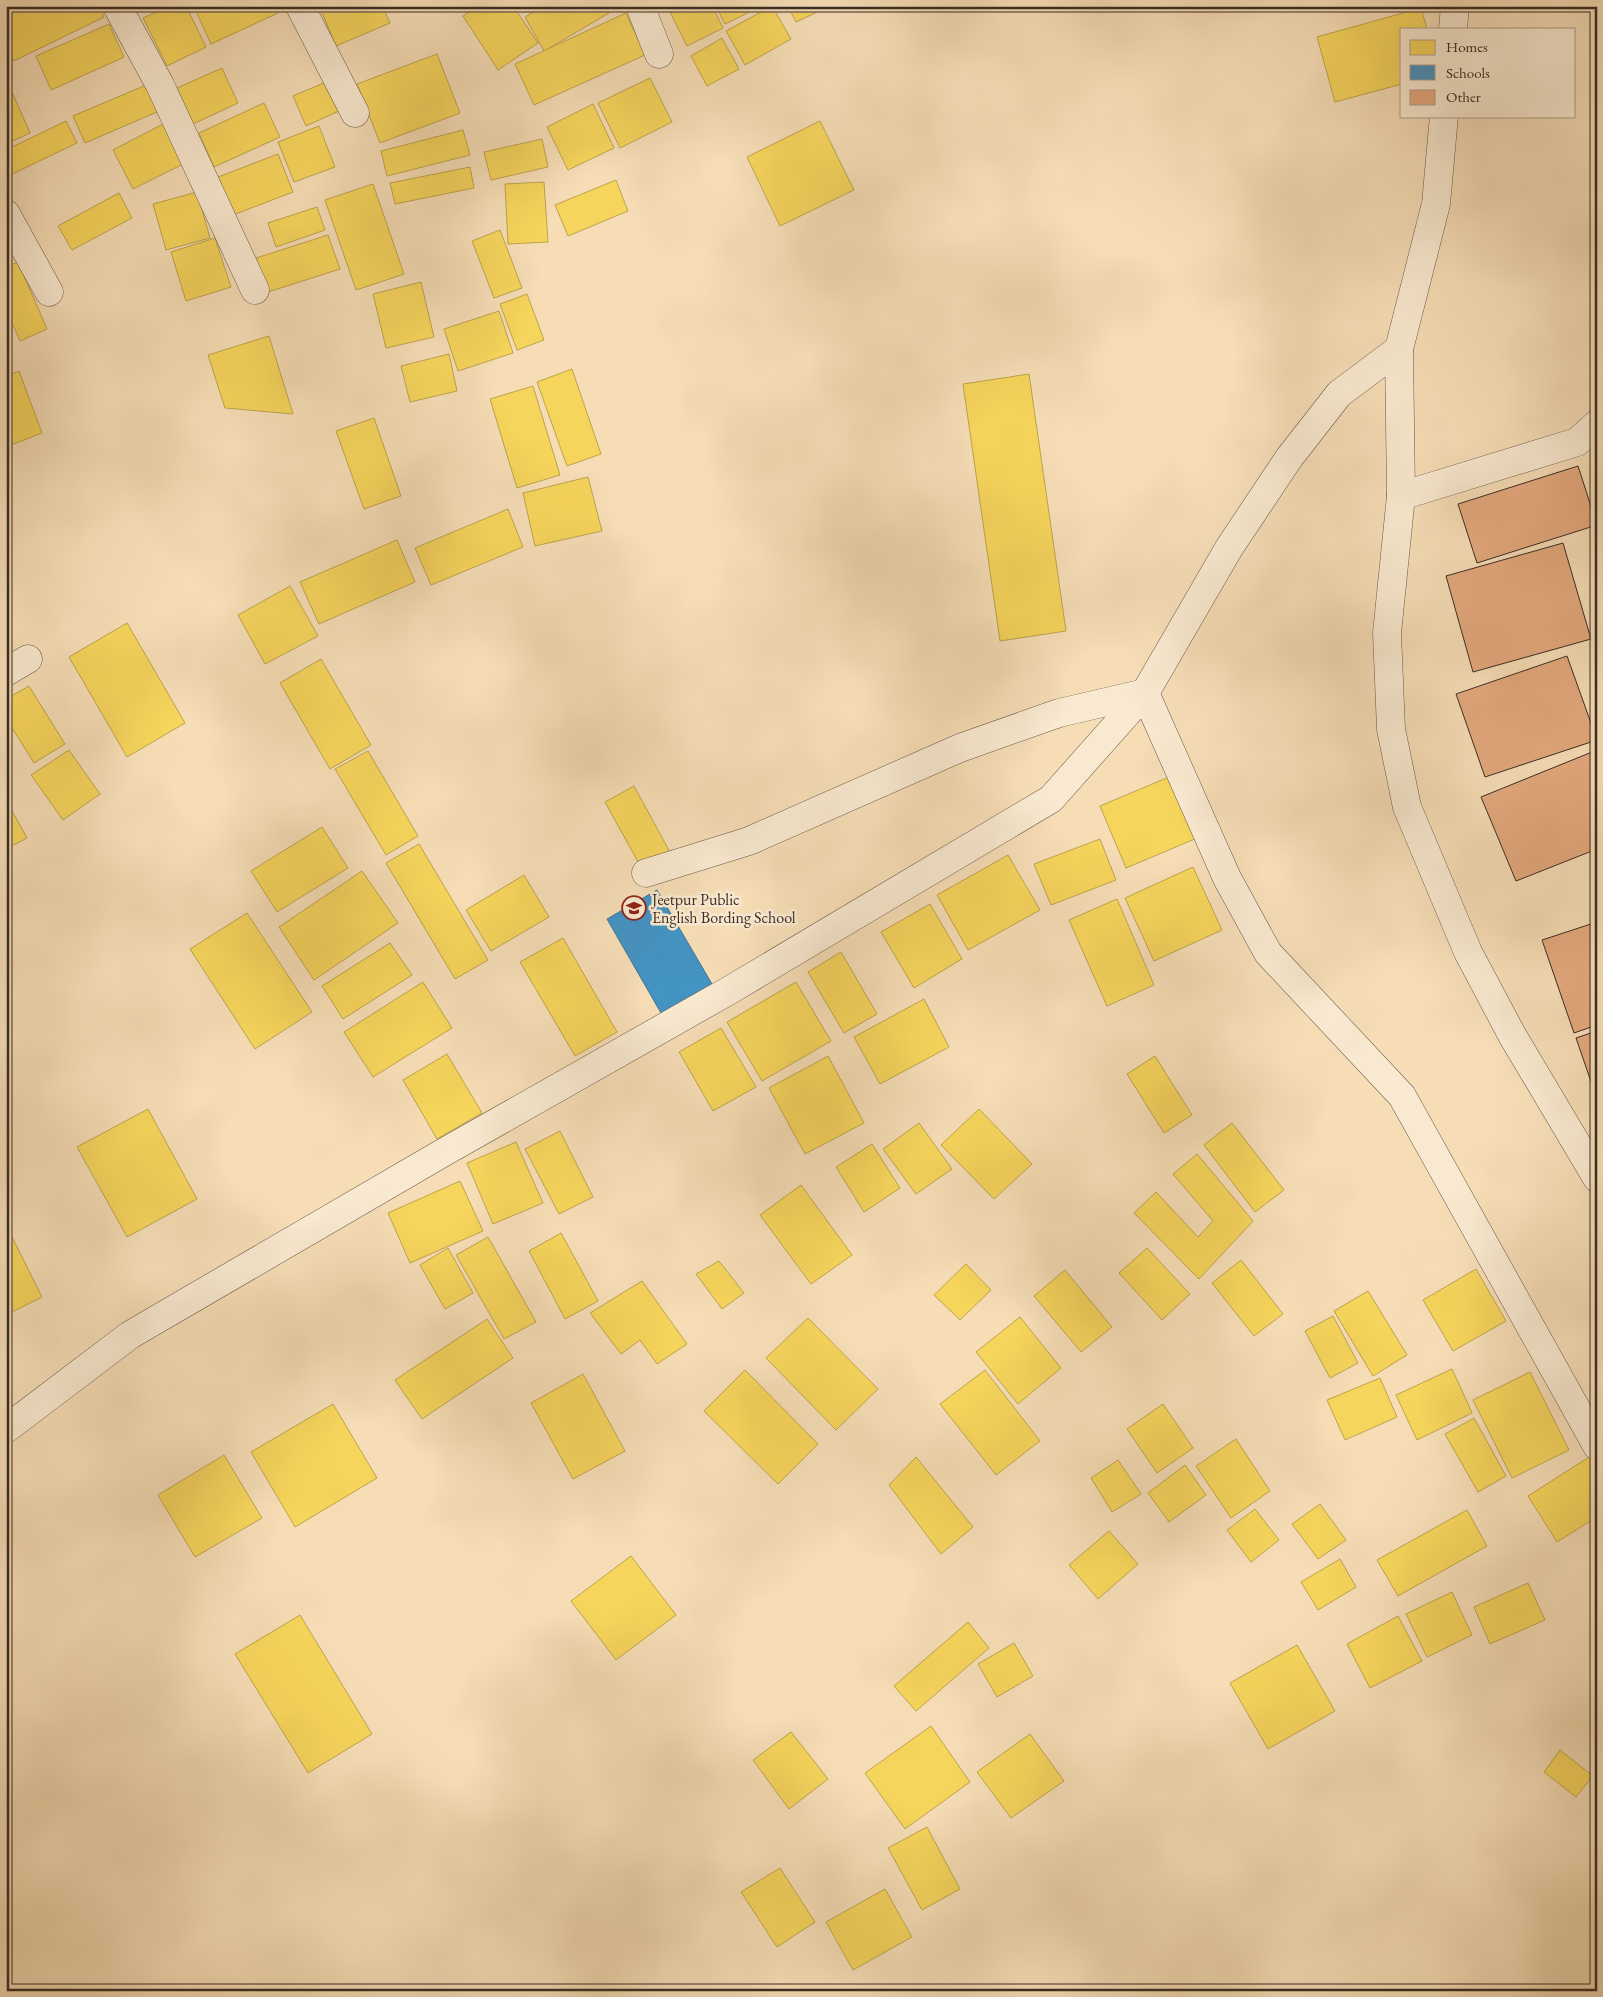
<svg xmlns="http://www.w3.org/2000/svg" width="1603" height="1997" viewBox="0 0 1603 1997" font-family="'EB Garamond',serif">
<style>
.homes{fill:#f6d55c;stroke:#bda34c}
.schools{fill:#4393c3;stroke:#407494}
.building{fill:#e4a97e;stroke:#392d25}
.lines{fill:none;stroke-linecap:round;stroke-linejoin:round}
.minor-casing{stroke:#685949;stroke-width:29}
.minor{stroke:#f9e9d0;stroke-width:28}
.labels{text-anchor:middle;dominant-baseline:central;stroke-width:5;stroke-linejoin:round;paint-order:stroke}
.poi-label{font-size:16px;fill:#392d25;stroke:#f9e9d0;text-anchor:start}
</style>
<rect width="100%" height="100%" fill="#f6ddb6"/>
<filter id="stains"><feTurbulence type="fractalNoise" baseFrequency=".004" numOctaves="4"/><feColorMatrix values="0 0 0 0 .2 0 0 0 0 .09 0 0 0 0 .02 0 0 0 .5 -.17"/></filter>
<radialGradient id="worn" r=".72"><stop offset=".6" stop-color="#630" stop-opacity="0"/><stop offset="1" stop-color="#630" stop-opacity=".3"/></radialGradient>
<!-- homes -->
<g class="homes">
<path d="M 6,6 L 17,6 L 6,11 Z"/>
<path d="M 26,6 L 99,6 L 104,17 L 14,61 L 6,45 L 6,16 Z"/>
<path d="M 131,6 L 153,6 L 135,14 Z"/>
<path d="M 169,6 L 186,6 L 206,47 L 167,66 L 143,18 Z"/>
<path d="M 274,6 L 278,13 L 211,44 L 194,7 Z"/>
<path d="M 331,6 L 382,6 L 390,23 L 336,46 L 321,10 Z"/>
<path d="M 478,6 L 513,6 L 538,43 L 498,70 L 463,16 Z"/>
<path d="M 543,6 L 605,6 L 609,13 L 544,51 L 525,17 Z"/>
<path d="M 667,6 L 712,6 L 723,28 L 687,46 Z"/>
<path d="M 716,6 L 762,6 L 725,24 Z"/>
<path d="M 772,6 L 791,39 L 745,65 L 726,31 Z"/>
<path d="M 788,6 L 830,6 L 796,22 Z"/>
<path d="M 1421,8 L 1427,29 L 1402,29 L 1402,84 L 1335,102 L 1317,37 Z"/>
<path d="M 626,13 L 645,55 L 534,105 L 515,64 Z"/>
<path d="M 109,24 L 124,57 L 51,90 L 36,56 Z"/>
<path d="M 722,38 L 739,69 L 707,86 L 691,56 Z"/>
<path d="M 437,54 L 460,113 L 380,143 L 357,84 Z"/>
<path d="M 222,68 L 238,103 L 193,124 L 177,88 Z"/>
<path d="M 650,78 L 672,122 L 620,148 L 598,103 Z"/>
<path d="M 326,82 L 339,111 L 306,126 L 293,96 Z"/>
<path d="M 146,85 L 157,112 L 85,143 L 73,116 Z"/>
<path d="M 12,92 L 30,133 L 6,144 L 6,95 Z"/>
<path d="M 264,103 L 280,137 L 214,167 L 199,133 Z"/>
<path d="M 593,104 L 614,148 L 568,170 L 547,127 Z"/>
<path d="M 66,121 L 77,143 L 6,177 L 6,150 Z"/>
<path d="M 820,121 L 854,190 L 780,226 L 747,157 Z"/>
<path d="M 163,124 L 183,164 L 133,189 L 113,150 Z"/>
<path d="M 319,126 L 335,167 L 294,182 L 278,142 Z"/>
<path d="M 463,130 L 470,155 L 387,176 L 381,151 Z"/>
<path d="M 542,139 L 548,167 L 491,180 L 484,152 Z"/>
<path d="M 278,154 L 293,192 L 233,215 L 218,177 Z"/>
<path d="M 470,167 L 474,188 L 395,204 L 390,183 Z"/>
<path d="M 616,180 L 628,211 L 568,236 L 555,205 Z"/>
<path d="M 544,182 L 548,242 L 508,244 L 505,184 Z"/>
<path d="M 373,184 L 404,274 L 356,290 L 325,200 Z"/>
<path d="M 197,192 L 210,238 L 166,250 L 153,204 Z"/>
<path d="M 119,193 L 132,218 L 72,250 L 58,226 Z"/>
<path d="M 317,207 L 325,230 L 276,247 L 268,223 Z"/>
<path d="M 500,230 L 522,288 L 494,298 L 472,241 Z"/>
<path d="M 328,235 L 340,269 L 268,292 L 256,258 Z"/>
<path d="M 215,238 L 231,287 L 186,301 L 171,252 Z"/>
<path d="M 6,242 L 12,254 L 6,256 Z"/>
<path d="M 18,262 L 47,329 L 20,341 L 6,309 L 6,267 Z"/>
<path d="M 421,282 L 434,337 L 386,348 L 373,294 Z"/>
<path d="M 527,294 L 544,340 L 517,350 L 500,304 Z"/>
<path d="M 499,311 L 513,353 L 458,371 L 444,329 Z"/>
<path d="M 269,336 L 293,414 L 225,408 L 208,355 Z"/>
<path d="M 449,354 L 457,391 L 410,402 L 401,366 Z"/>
<path d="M 572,369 L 601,454 L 567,466 L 537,382 Z"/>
<path d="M 19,371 L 42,433 L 6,447 L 6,376 Z"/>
<path d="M 1029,374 L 1066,631 L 1000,641 L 963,384 Z"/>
<path d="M 533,386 L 560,475 L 517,488 L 490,399 Z"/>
<path d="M 374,418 L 401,496 L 364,509 L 336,431 Z"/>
<path d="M 588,477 L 602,531 L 535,546 L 523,493 Z"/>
<path d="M 508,509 L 523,547 L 431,585 L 415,548 Z"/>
<path d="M 397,540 L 415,582 L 319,624 L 300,582 Z"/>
<path d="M 290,586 L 318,636 L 265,664 L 238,615 Z"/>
<path d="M 127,623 L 185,723 L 127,757 L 69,657 Z"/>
<path d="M 321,659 L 371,745 L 330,769 L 280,683 Z"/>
<path d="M 29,686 L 65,744 L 34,763 L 6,718 L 6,699 Z"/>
<path d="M 69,750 L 100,794 L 63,820 L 31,775 Z"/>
<path d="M 368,751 L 418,836 L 386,855 L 335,769 Z"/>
<path d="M 1176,774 L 1202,836 L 1126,868 L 1100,806 Z"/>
<path d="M 634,786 L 671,854 L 642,869 L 605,802 Z"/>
<path d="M 6,800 L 27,838 L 6,849 Z"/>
<path d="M 322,827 L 348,868 L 277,912 L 251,871 Z"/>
<path d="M 1100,839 L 1116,880 L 1051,905 L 1034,864 Z"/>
<path d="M 419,844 L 488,960 L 455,979 L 386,863 Z"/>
<path d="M 1008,855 L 1040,910 L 968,950 L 937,895 Z"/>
<path d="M 1193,867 L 1222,930 L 1154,961 L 1125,898 Z"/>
<path d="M 362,871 L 398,923 L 314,980 L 279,927 Z"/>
<path d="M 524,875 L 549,917 L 491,951 L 466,910 Z"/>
<path d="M 1117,899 L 1154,985 L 1107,1006 L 1069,920 Z"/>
<path d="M 930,904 L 962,959 L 914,988 L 881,932 Z"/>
<path d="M 247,913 L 312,1012 L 255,1049 L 190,949 Z"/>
<path d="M 563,938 L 617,1032 L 575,1056 L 520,962 Z"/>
<path d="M 390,943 L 412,975 L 343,1019 L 322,986 Z"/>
<path d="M 841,952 L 877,1014 L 844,1033 L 808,972 Z"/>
<path d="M 423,982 L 452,1028 L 373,1077 L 344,1032 Z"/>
<path d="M 796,982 L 831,1041 L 762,1081 L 727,1022 Z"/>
<path d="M 924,999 L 949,1047 L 880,1084 L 854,1037 Z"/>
<path d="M 721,1028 L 756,1087 L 713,1111 L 679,1052 Z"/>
<path d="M 447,1054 L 482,1113 L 437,1139 L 403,1080 Z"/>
<path d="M 828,1056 L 864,1123 L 805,1154 L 769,1088 Z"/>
<path d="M 1155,1056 L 1192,1115 L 1164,1133 L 1127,1074 Z"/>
<path d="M 6,1097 L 11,1105 L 6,1108 Z"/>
<path d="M 148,1109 L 197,1199 L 127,1237 L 77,1147 Z"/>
<path d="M 979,1109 L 1032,1164 L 994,1199 L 941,1145 Z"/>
<path d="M 919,1123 L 952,1169 L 916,1194 L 883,1149 Z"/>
<path d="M 1232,1123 L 1284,1190 L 1255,1212 L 1204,1145 Z"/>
<path d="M 560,1131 L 593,1197 L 559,1214 L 525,1149 Z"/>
<path d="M 516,1142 L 543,1203 L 493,1224 L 467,1163 Z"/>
<path d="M 872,1144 L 900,1188 L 864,1212 L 836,1167 Z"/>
<path d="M 1197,1154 L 1253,1221 L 1199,1279 L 1134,1213 L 1156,1192 L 1198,1237 L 1213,1221 L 1173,1174 Z"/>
<path d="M 460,1181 L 483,1231 L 410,1263 L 388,1213 Z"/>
<path d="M 801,1185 L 852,1255 L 811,1284 L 760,1215 Z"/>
<path d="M 6,1225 L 42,1297 L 6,1315 Z"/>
<path d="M 561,1233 L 598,1301 L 565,1319 L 529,1251 Z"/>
<path d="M 488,1237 L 536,1322 L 504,1339 L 456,1255 Z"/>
<path d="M 448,1248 L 473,1293 L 445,1309 L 420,1265 Z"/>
<path d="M 1147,1248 L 1190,1294 L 1162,1320 L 1119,1273 Z"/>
<path d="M 1241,1260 L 1283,1314 L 1254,1336 L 1212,1283 Z"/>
<path d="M 719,1261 L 744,1293 L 722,1309 L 696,1274 Z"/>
<path d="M 966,1264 L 991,1290 L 960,1320 L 934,1295 Z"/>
<path d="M 1476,1269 L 1506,1321 L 1453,1351 L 1423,1300 Z"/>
<path d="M 1065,1270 L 1112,1327 L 1081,1352 L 1034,1296 Z"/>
<path d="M 642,1281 L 687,1344 L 657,1364 L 640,1340 L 621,1354 L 590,1313 Z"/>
<path d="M 1368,1291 L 1407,1355 L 1373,1376 L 1334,1311 Z"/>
<path d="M 1333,1316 L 1358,1363 L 1330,1378 L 1305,1331 Z"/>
<path d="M 1020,1317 L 1061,1368 L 1018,1404 L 976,1352 Z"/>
<path d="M 808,1318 L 878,1389 L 836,1430 L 766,1358 Z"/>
<path d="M 487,1319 L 513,1358 L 422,1419 L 395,1380 Z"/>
<path d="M 1452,1369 L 1472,1413 L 1417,1440 L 1396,1395 Z"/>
<path d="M 745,1370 L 818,1444 L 778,1484 L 704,1411 Z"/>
<path d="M 985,1370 L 1040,1441 L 996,1475 L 940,1404 Z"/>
<path d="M 1530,1372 L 1569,1450 L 1512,1478 L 1473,1400 Z"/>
<path d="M 583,1374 L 625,1451 L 573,1479 L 531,1403 Z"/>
<path d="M 1380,1378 L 1397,1417 L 1345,1440 L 1327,1400 Z"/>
<path d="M 333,1404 L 377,1478 L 295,1527 L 251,1452 Z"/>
<path d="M 1163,1404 L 1193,1448 L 1157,1473 L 1127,1429 Z"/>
<path d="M 1474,1418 L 1506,1476 L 1478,1492 L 1445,1434 Z"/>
<path d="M 1236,1439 L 1270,1491 L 1231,1518 L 1196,1466 Z"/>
<path d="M 224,1455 L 262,1518 L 195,1557 L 158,1495 Z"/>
<path d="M 916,1457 L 973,1527 L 941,1554 L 889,1485 Z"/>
<path d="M 1589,1457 L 1597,1469 L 1597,1517 L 1557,1542 L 1528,1496 Z"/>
<path d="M 1118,1460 L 1141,1494 L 1112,1512 L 1091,1478 Z"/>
<path d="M 1185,1465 L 1206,1495 L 1169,1522 L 1148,1493 Z"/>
<path d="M 1320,1504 L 1346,1540 L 1318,1559 L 1292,1524 Z"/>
<path d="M 1255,1509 L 1279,1540 L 1251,1562 L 1227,1530 Z"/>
<path d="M 1467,1510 L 1487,1546 L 1398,1596 L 1377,1560 Z"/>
<path d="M 1109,1531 L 1138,1564 L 1098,1599 L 1069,1565 Z"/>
<path d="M 631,1556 L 676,1615 L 616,1660 L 571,1601 Z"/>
<path d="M 1340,1559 L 1356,1587 L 1318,1610 L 1301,1582 Z"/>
<path d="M 1528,1583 L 1545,1620 L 1490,1644 L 1474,1607 Z"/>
<path d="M 1452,1592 L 1472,1635 L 1427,1657 L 1406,1614 Z"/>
<path d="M 300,1615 L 372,1734 L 308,1773 L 235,1654 Z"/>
<path d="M 1398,1616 L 1422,1661 L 1370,1688 L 1347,1644 Z"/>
<path d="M 968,1622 L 989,1648 L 916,1711 L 894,1686 Z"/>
<path d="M 1014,1643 L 1033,1676 L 997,1697 L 978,1664 Z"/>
<path d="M 1297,1645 L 1335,1711 L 1268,1749 L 1230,1683 Z"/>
<path d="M 931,1726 L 970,1782 L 905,1829 L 865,1773 Z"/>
<path d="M 791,1732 L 828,1779 L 789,1809 L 753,1760 Z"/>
<path d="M 1030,1734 L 1064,1781 L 1011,1818 L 977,1772 Z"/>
<path d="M 1560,1750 L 1593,1776 L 1576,1797 L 1544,1772 Z"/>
<path d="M 927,1827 L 960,1889 L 922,1910 L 888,1848 Z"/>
<path d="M 780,1868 L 815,1922 L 777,1947 L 741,1892 Z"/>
<path d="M 885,1889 L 912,1937 L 853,1970 L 826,1922 Z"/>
</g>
<!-- schools -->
<path class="schools" d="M 657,890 L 712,984 L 661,1013 L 607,919 Z"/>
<!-- building -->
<g class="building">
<path d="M 1578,466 L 1597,525 L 1477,563 L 1458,504 Z"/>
<path d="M 1563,543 L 1591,639 L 1473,672 L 1446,576 Z"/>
<path d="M 1567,656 L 1597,740 L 1485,777 L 1456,694 Z"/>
<path d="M 1597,750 L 1597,849 L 1516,881 L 1481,797 Z"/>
<path d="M 1597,922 L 1597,1025 L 1574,1033 L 1542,940 Z"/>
<path d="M 1597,1031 L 1597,1099 L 1576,1038 Z"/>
</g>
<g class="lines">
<!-- minor casing -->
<g class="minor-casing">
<g id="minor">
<path d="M 117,6 L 160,85 L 255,290"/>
<path d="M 300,6 L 355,113"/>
<path d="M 640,6 L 659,54"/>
<path d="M 1453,29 L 1455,6"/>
<path d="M 1444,116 L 1436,204 L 1399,349 L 1401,496 L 1387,633 L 1391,729 L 1407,807 L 1468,952 L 1512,1035 L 1597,1178"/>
<path d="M 6,214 L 49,292"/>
<path d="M 1401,496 L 1577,442 L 1597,424"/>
<path d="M 6,672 L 28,659"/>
<path d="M 646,873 L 749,841 L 960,748 L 1059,713 L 1145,693 L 1227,878 L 1268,953 L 1402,1096 L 1597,1446"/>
<path d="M 6,1429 L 130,1335 L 446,1151 L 730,990 L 1051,799 L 1145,693 L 1229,548 L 1289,458 L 1339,394 L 1399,349"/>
</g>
</g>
<!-- minor -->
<use href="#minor" class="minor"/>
</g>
<!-- icons -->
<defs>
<g id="school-ring" transform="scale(1.25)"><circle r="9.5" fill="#f9e9d0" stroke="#8f2418" stroke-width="1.5"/><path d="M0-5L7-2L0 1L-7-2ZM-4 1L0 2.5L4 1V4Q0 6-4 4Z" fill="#8f2418"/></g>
</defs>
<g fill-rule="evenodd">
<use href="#school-ring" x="634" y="908"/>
</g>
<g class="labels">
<!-- poi labels -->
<g class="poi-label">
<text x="652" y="899">Jeetpur Public<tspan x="652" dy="18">English Bording School</tspan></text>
</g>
</g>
<!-- margin -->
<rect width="1603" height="1997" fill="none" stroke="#f6ddb6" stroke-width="25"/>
<rect x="8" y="8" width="1588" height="1982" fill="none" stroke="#392d25" stroke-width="2.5"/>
<rect x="12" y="12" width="1578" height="1972" fill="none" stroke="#392d25"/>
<!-- legend -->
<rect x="1400" y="28" width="175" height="90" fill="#f9e9d0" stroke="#ac9e8c"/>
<rect x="1410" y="40" width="25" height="15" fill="#f6d55c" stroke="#ac9e8c"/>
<text x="1446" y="52" font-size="15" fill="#392d25">Homes</text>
<rect x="1410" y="65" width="25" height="15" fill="#4393c3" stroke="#ac9e8c"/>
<text x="1446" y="78" font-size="15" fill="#392d25">Schools</text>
<rect x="1410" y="90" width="25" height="15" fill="#e4a97e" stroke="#ac9e8c"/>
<text x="1446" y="102" font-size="15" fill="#392d25">Other</text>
<rect width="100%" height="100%" filter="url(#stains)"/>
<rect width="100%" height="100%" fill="url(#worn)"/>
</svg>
